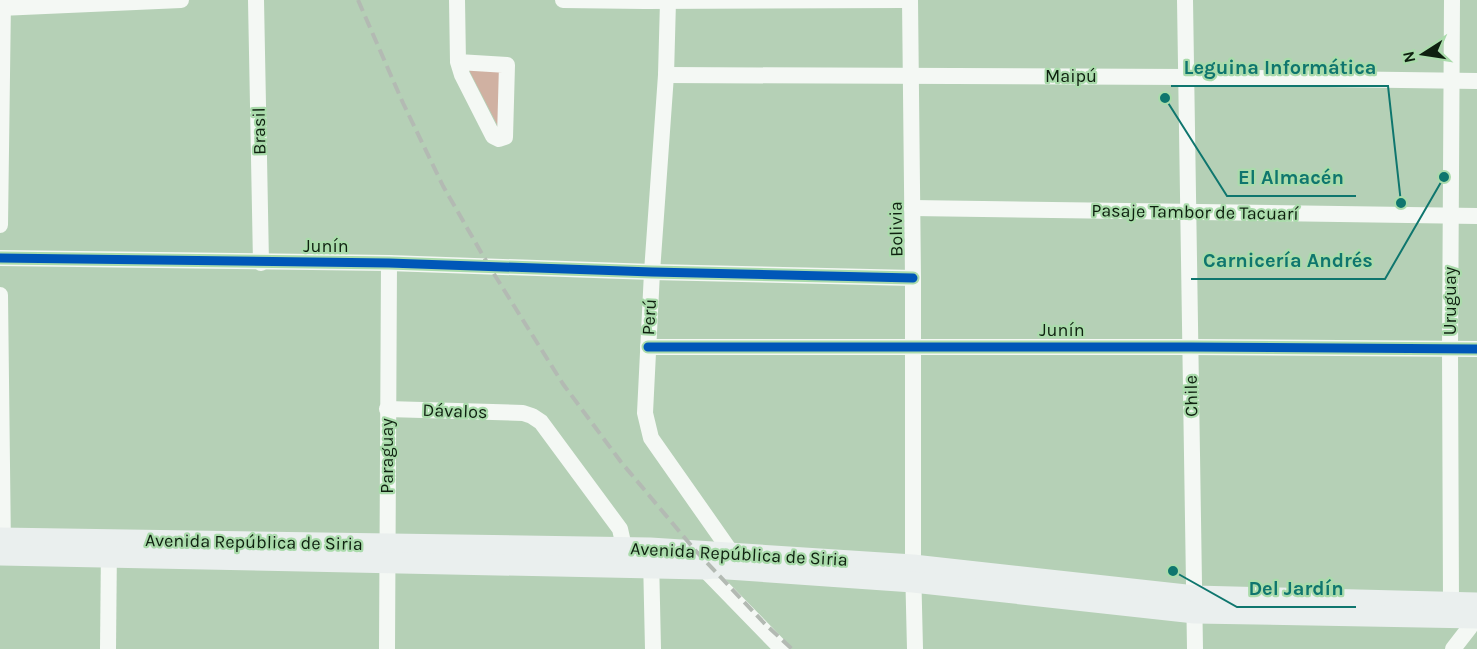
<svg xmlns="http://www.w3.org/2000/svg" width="1477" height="649" viewBox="0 0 1477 649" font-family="Karla,sans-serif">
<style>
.green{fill:#d0b1a2}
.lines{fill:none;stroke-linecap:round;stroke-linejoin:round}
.minor{stroke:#f4f8f4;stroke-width:16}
.major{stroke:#eaefee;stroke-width:21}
.rail{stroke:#b3bab3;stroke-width:4;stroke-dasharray:12 6;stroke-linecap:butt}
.cycleway-casing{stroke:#aadbab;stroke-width:13}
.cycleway{stroke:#0057b8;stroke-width:9}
.labels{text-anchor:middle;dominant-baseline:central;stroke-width:4.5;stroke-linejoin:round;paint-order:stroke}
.street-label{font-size:18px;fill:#0e200f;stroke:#aadbab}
.leader{fill:none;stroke:#0f766e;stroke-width:2}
.callout-dot{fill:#0f766e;stroke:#aadbab;stroke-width:2}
.callout-label{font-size:20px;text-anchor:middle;font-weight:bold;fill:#0f766e;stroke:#aadbab;stroke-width:4.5;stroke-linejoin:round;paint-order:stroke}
</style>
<rect width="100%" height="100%" fill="#b5d0b6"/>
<!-- green -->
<path class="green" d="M 467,66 L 502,69 L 499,128 Z"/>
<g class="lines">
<!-- minor -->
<g class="minor">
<path d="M 256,0 L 261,263"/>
<path d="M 457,0 L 458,62 L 462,75 L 493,136 L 499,139 L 505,137 L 507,65 L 458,62"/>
<path d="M 563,0 L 645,1 L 903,0"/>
<path d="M 910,0 L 913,278 L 913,565 L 915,649"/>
<path d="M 1185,0 L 1195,649"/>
<path d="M 668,1 L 666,75 L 652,272 L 645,413 L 651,438 L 731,552 L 734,561"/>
<path d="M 0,8 L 181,0"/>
<path d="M 666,75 L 1187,77 L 1477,81"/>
<path d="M 912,208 L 1477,216"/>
<path d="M 0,225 L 3,0"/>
<path d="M 0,258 L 389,263 L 652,272 L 913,278"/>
<path d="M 0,295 L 3,550"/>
<path d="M 648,347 L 1191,347 L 1477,349"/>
<path d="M 387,409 L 523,413 L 532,416 L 541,422 L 620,529 L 624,547"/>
<path d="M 651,557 L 653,649"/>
<path d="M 704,569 L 782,649"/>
<path d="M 1451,602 L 1450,349 L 1452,0"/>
<path d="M 108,649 L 109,545"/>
<path d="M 387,649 L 389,263"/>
<path d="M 1453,649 L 1470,627 L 1474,618 L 1471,609"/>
</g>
<!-- major -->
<g class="major">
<path d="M 0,538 L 650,548 L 913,565 L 1195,596 L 1477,603"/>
<path d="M 0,555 L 704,569 L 713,568 L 913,582 L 1195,613 L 1477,618"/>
</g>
<!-- rail -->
<path class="rail" d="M 358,0 L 403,103 L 443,186 L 489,266 L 563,384 L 621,462 L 695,550 L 764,623 L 792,649"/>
<!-- cycleway casing -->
<g class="cycleway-casing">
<g id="cycleway">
<path d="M 0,258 L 389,263 L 652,272 L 913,278"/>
<path d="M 648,347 L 1191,347 L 1477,349"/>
</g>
</g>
<!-- cycleway -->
<use href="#cycleway" class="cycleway"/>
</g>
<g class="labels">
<!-- street labels -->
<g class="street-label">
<text x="1071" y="76">Maipú</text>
<text transform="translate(259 131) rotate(-91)">Brasil</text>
<text transform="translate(1195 212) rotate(1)">Pasaje Tambor de Tacuarí</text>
<text transform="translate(896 229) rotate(-91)">Bolivia</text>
<text x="326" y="246">Junín</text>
<text transform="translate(1450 301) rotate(-90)">Uruguay</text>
<text transform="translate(649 317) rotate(-87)">Perú</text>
<text x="1062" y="330">Junín</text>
<text transform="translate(1191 396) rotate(-91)">Chile</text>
<text transform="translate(455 411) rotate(2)">Dávalos</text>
<text transform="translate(387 456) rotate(-90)">Paraguay</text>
<text transform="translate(254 542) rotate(1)">Avenida República de Siria</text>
<text transform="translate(739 554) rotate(3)">Avenida República de Siria</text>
</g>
</g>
<!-- callouts -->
<path class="leader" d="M1401 203L1388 86H1171M1165 98L1227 196H1356M1444 177L1385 279H1191M1173 571L1237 607H1356"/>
<g class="callout-dot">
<circle cx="1401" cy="203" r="6"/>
<circle cx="1165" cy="98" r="6"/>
<circle cx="1444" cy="177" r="6"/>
<circle cx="1173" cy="571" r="6"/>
</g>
<g class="callout-label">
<text x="1280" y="74">Leguina Informática</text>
<text x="1291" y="184">El Almacén</text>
<text x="1288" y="267">Carnicería Andrés</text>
<text x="1296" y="595">Del Jardín</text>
</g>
<!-- north arrow -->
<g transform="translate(1423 54) rotate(258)" stroke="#aadbab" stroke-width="4.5" paint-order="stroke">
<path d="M0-4.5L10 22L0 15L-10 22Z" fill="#0e200f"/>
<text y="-9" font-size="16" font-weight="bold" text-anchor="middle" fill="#0e200f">N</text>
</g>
</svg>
